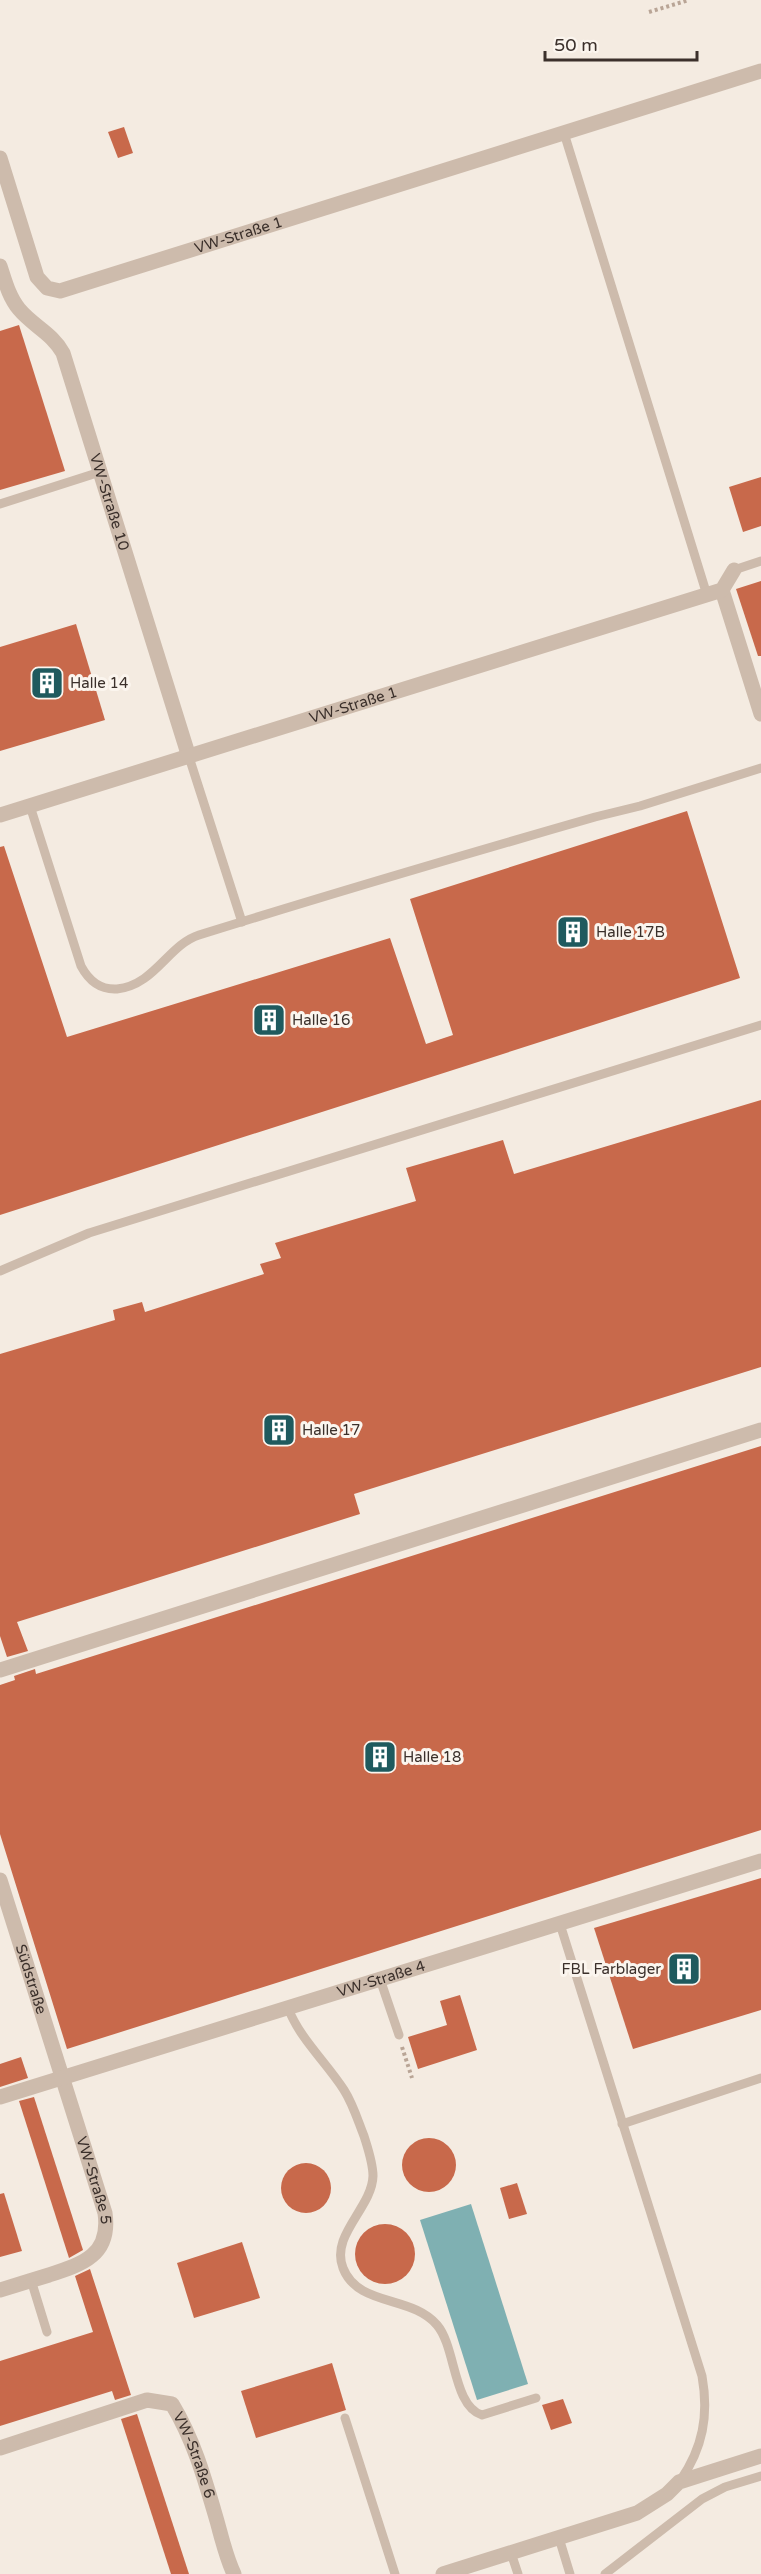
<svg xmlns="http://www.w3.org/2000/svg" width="761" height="2574" viewBox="0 0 761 2574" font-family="'Varela Round',sans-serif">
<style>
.water{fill:#7fb0b2}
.building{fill:#c8694b}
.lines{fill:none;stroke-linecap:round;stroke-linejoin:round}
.path{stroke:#b9a596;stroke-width:4;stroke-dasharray:3 3;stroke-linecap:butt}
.lane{stroke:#cdbbac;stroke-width:9}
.street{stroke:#cdbbac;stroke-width:15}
.labels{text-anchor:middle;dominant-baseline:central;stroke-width:6;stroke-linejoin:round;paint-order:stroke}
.street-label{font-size:15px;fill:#3b302b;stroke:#fbf5ee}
.poi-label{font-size:15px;fill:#3b302b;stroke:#fbf5ee;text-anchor:start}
</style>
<rect width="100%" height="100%" fill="#f4ebe1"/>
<!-- water -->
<path class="water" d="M 471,2204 L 528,2384 L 477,2400 L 420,2220 Z"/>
<!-- building -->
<g class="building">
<path d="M 124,127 L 133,153 L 118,158 L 108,132 Z"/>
<path d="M 19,325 L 65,471 L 0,490 L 0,331 Z"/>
<path d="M 761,477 L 761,526 L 743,532 L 729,487 Z"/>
<path d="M 761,581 L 761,656 L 758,656 L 736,589 Z"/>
<path d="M 76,624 L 105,720 L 0,751 L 0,647 Z"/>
<path d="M 687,811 L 740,978 L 0,1215 L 0,847 L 4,846 L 67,1037 L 390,938 L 426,1044 L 453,1035 L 410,899 Z"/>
<path d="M 761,1100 L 761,1367 L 354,1494 L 360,1514 L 17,1622 L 28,1651 L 7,1657 L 0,1636 L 0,1354 L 115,1320 L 113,1310 L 142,1302 L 145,1312 L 264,1274 L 260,1264 L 281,1258 L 275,1243 L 416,1201 L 406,1168 L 503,1140 L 514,1174 Z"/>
<path d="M 761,1446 L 761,1830 L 67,2049 L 0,1834 L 0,1685 L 15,1680 L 14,1676 L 35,1669 L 36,1674 Z"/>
<path d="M 761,1878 L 761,2010 L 633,2049 L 594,1928 Z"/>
<path d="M 460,1995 L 477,2050 L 418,2069 L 408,2037 L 447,2025 L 440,2001 Z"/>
<path d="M 21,2057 L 28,2078 L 0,2087 L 0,2064 Z"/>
<path d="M 34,2097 L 83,2250 L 69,2258 L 19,2101 Z"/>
<circle cx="429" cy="2165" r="27"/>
<circle cx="306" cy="2188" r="25"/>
<path d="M 517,2183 L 527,2214 L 509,2219 L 500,2188 Z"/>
<path d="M 4,2193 L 22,2251 L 0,2257 L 0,2194 Z"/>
<circle cx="385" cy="2254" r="30"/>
<path d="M 242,2242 L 260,2298 L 194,2318 L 177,2263 Z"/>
<path d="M 90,2269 L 131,2395 L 115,2400 L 112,2391 L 0,2426 L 0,2361 L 93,2332 L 75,2276 Z"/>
<path d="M 332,2363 L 346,2410 L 256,2438 L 241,2391 Z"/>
<path d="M 563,2399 L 572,2423 L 551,2430 L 542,2405 Z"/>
<path d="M 137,2414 L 189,2574 L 171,2574 L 121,2419 Z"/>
</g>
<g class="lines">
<!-- path -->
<g class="path">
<path d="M 649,12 L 689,0"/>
<path d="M 402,2047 L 412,2078"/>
</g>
<!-- lane -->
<g class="lane">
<path d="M 564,133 L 707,595"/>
<path d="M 0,504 L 100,472"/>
<path d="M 734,570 L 761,561"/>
<path d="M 189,757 L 242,922"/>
<path d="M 30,806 L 81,966 C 89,981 100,990 117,989 C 155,985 168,945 199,935 C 330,894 463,855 595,817 L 640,806 L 761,768"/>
<path d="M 0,1271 L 89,1233 L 761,1025"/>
<path d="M 560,1924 L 702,2376 C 709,2415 703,2448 680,2481"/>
<path d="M 380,1979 L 399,2035"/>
<path d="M 288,2008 C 300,2039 326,2062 344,2090 C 353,2104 358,2121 364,2136 C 368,2149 373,2163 373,2176 C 372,2208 330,2235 343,2268 C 358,2307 412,2295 437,2325 C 456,2347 453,2406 482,2415 L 536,2398"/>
<path d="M 622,2124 L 761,2078"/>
<path d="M 31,2280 L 47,2332"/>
<path d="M 345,2418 L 395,2574"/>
<path d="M 559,2538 L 570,2574"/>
<path d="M 511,2553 L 518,2574"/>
<path d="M 605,2574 L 702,2499 L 725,2487 L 761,2476"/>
</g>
<!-- street -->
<g class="street">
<path id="s1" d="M 0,158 L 37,277 L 47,288 L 60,291 L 761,71"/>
<path id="s2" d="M 0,266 C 5,281 9,297 19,309 C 33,326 52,333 63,353 L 189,757"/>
<path d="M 722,590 L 761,714"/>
<path id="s3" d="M 0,815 L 722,590 L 734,570"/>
<path d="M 0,1670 L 761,1430"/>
<path id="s4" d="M 0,1880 L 105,2213 C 111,2255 83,2264 49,2275 C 33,2280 16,2285 0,2290"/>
<path id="s5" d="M 0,2097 L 761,1861"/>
<path id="s6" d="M 0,2448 L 147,2400 L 172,2404 C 194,2440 205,2480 217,2521 C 222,2539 226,2557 234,2574"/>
<path d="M 443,2574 L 637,2513 L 667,2494 L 679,2482 L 761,2456"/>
</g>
</g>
<!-- icons -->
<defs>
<g id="building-square" transform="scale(1.725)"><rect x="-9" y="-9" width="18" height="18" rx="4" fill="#1f5a5e" stroke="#fbf5ee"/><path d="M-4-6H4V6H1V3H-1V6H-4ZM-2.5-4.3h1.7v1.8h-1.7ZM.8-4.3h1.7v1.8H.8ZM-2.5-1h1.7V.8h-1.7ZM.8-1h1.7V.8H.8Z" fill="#fff"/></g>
</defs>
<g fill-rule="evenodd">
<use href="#building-square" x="47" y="683"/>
<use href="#building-square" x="573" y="932"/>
<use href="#building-square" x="269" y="1020"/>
<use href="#building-square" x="279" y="1430"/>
<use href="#building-square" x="380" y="1757"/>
<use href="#building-square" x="684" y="1969"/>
</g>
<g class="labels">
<!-- street labels -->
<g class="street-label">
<text stroke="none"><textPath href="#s1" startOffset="340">VW-Straße 1</textPath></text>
<text stroke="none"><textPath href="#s2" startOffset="266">VW-Straße 10</textPath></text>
<text stroke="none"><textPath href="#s3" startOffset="370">VW-Straße 1</textPath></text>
<text stroke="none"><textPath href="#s4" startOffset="104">Südstraße</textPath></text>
<text stroke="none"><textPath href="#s5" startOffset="399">VW-Straße 4</textPath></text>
<text stroke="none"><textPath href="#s4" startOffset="315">VW-Straße 5</textPath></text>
<text stroke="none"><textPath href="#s6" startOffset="236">VW-Straße 6</textPath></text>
</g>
<!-- poi labels -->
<g class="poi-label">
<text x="70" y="683">Halle 14</text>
<text x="596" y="932">Halle 17B</text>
<text x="292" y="1020">Halle 16</text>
<text x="302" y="1430">Halle 17</text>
<text x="403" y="1757">Halle 18</text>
<text x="661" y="1969" text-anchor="end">FBL Farblager</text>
</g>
</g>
<!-- scale -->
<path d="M545 51v9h152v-9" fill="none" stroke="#3b302b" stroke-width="3"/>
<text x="554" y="51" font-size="18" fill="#3b302b" stroke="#fbf5ee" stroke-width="4.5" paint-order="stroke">50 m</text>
</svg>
